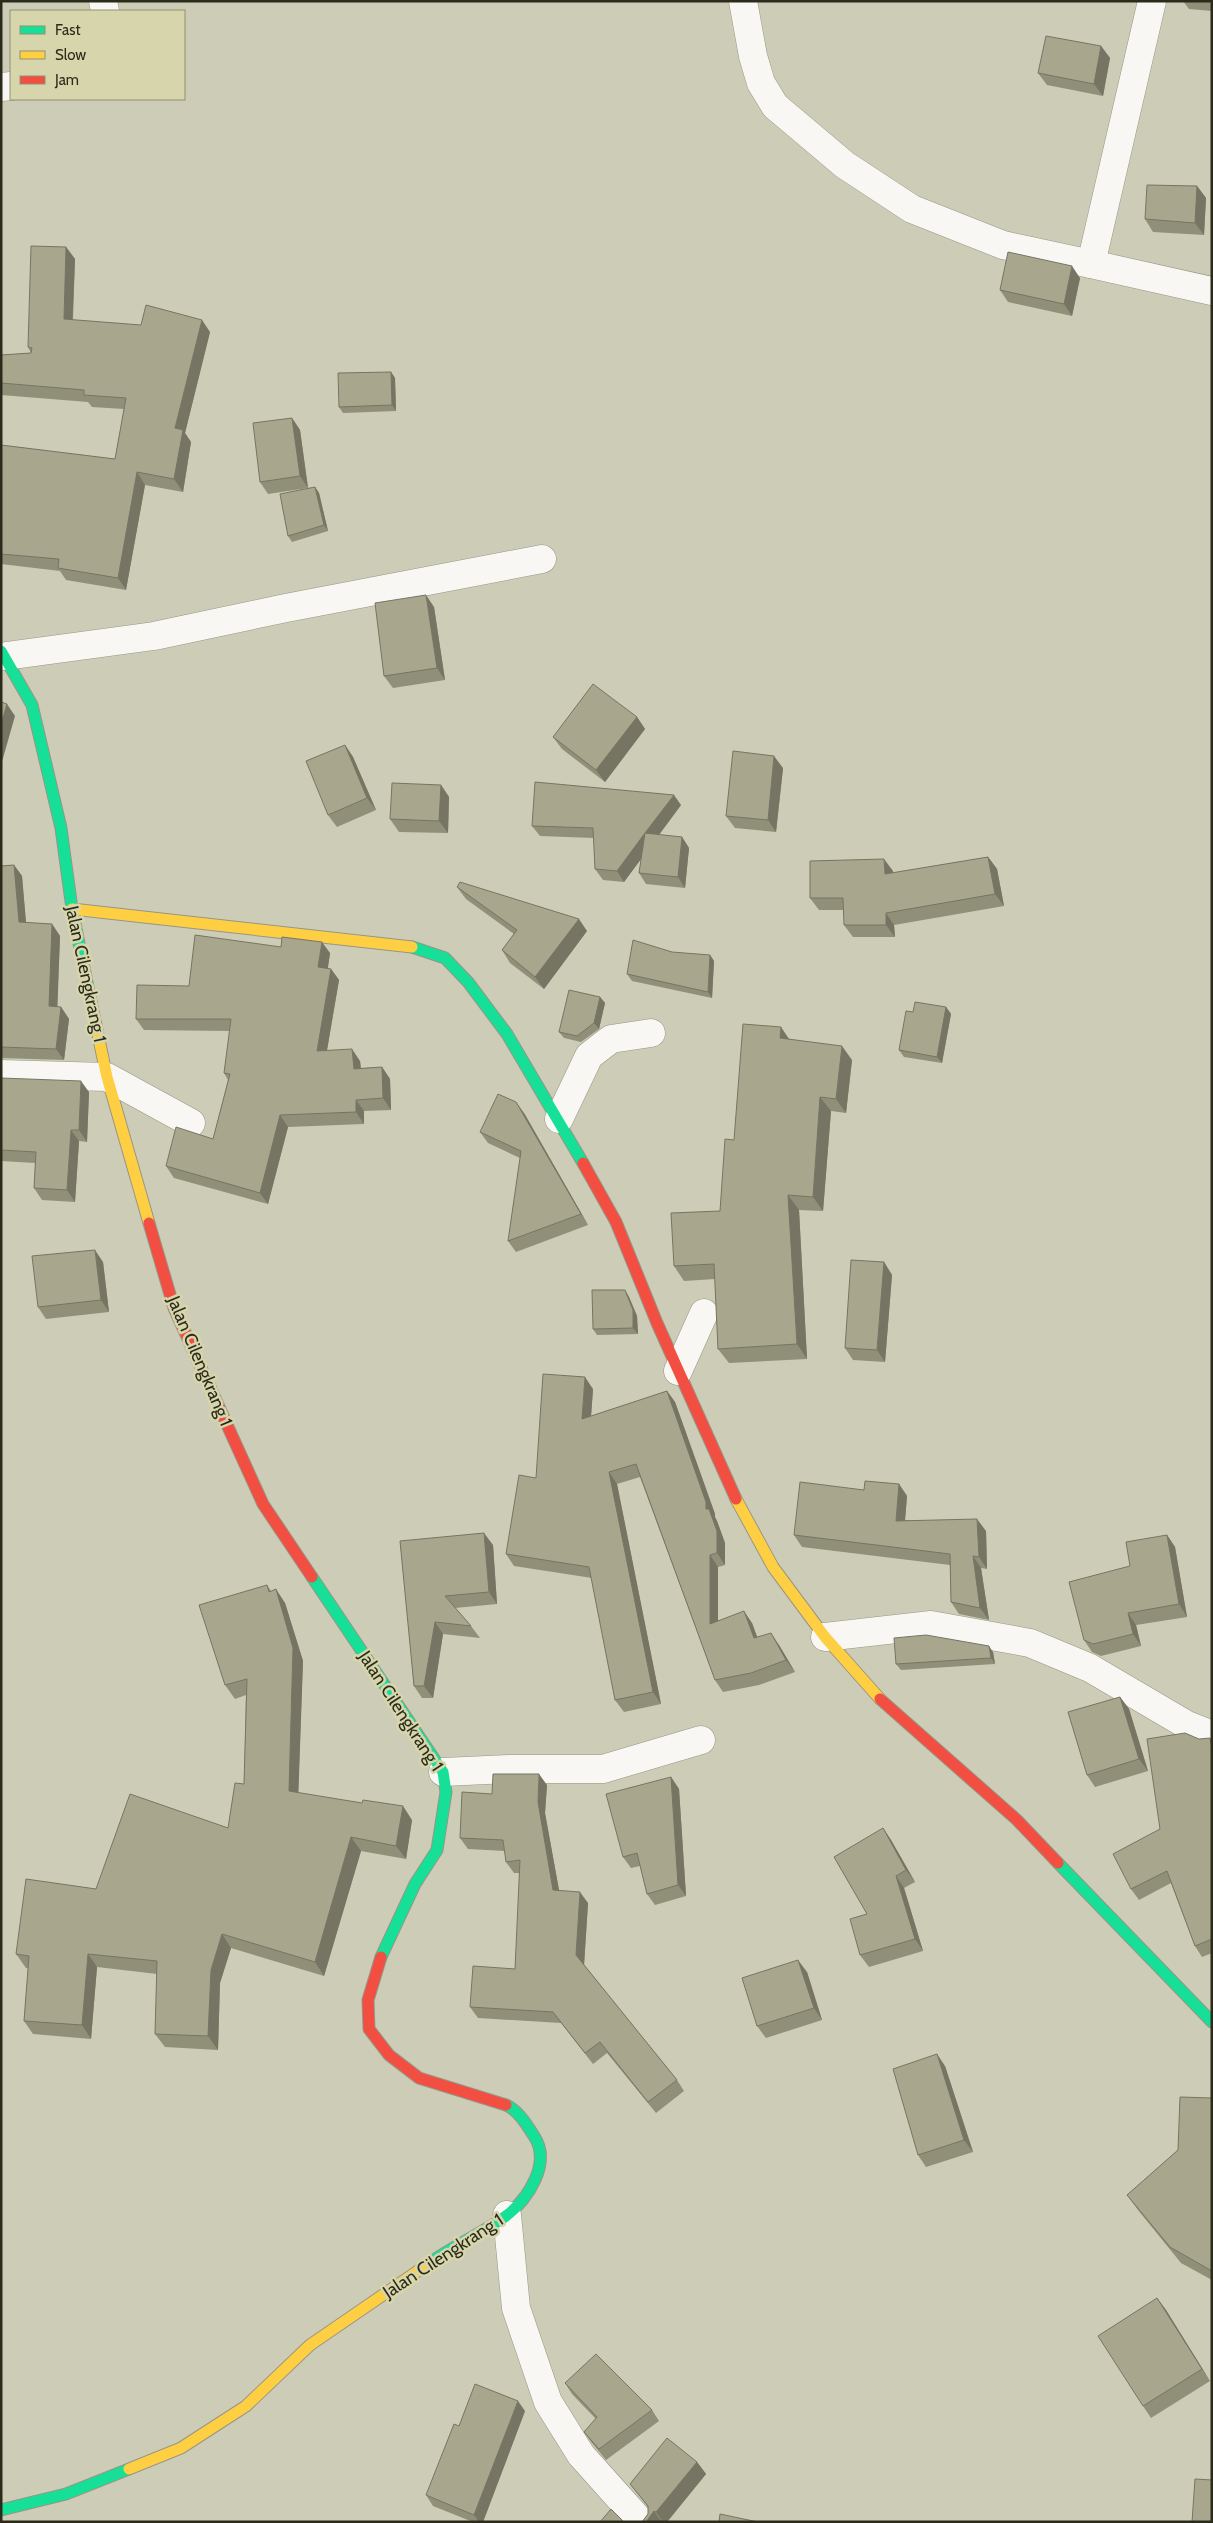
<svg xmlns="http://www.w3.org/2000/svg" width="1213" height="2523" viewBox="0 0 1213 2523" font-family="Cabin,sans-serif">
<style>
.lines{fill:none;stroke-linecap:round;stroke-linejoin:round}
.street-casing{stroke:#979685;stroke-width:29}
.fast-casing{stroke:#979685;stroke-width:13}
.slow-casing{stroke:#979685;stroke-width:13}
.jam-casing{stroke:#979685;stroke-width:13}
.street{stroke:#f8f7f4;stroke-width:28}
.fast{stroke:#16e098;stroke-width:11}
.slow{stroke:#ffcf43;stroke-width:11}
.jam{stroke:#f24e42;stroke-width:11}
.wall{fill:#909079}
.shaded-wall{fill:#767563}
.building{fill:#a8a78d;stroke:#767563}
.labels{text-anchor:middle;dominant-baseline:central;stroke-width:5;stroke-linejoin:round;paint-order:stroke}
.street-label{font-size:18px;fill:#2b2b1b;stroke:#d7d5ac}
</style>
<rect width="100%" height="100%" fill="#cdccb6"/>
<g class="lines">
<!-- street casing -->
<g class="street-casing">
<g id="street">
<path d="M 103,1 L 105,11"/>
<path d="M 743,1 L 753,56 L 761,83 L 775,106 L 845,165 L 912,209 L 1003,245 L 1091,264"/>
<path d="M 1152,1 L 1091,264 L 1212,291"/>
<path d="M 1,87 L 11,86"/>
<path d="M 6,656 L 154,636 L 286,608 L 542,559"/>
<path d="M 1,1074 L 107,1077 L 191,1123"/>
<path d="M 559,1119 L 589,1056 L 611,1039 L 651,1033"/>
<path d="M 678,1371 L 704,1313"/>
<path d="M 825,1637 L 931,1625 L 1030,1643 L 1090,1668 L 1187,1725 L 1212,1735"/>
<path d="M 443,1772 L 509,1769 L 603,1769 L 701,1740"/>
<path d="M 507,2215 L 516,2308 L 548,2402 L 581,2455 L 641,2522"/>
</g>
</g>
<!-- fast casing -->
<g class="fast-casing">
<g id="fast">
<path d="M 1,651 L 32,705 L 61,828 L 72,909 L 91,1002"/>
<path d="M 412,947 L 445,958 L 468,982 L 507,1034 L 583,1163"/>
<path d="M 312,1577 L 443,1772 L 446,1792 L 437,1850 L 415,1884 L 381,1957"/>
<path d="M 1058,1863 L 1212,2022"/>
<path d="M 431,2262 C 455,2245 483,2233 506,2216 C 528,2199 552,2163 534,2136 C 527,2125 518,2110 506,2105"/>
<path d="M 1,2510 L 66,2494 L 129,2469"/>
</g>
</g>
<!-- slow casing -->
<g class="slow-casing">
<g id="slow">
<path d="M 72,909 L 412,947"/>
<path d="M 91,1002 L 107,1077 L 149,1223"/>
<path d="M 736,1499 L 773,1567 L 825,1637 L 880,1699"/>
<path d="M 129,2469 L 181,2448 L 246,2406 L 310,2345 L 431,2262"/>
</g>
</g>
<!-- jam casing -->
<g class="jam-casing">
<g id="jam">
<path d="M 583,1163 L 616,1222 L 657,1323 L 736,1499"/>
<path d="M 149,1223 L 174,1308 L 263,1504 L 312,1577"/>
<path d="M 880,1699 L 1017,1820 L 1058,1863"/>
<path d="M 381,1957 L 368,2000 L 369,2029 L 389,2055 L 419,2078 L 506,2105"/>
</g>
</g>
<!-- street -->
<use href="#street" class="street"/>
<!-- fast -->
<use href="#fast" class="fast"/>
<!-- slow -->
<use href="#slow" class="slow"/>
<!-- jam -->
<use href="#jam" class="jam"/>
</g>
<!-- wall -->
<g class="wall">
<path d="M 1183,1 L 1212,1 L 1212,11 L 1189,9 Z"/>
<path d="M 1101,46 L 1110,58 L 1103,96 L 1047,85 L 1038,73 Z"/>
<path d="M 1197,186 L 1206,198 L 1204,235 L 1153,232 L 1145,219 Z"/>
<path d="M 66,247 L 75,259 L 73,320 L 210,332 L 185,433 L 191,442 L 183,492 L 145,485 L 126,590 L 66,580 L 60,571 L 1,564 L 1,445 L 115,459 L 124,409 L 92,407 L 88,402 L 1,395 L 1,355 L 31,353 L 28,347 Z"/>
<path d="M 1080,278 L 1072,316 L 1008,302 L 1000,290 Z"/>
<path d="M 391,372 L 395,378 L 396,411 L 343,413 L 339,407 Z"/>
<path d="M 292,418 L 300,430 L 308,488 L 268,494 L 260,482 Z"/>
<path d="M 315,487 L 319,493 L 328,531 L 292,542 L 288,536 Z"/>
<path d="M 434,607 L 445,680 L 393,688 L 384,676 Z"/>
<path d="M 637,717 L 645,729 L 605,782 L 562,749 L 553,737 Z"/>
<path d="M 345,745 L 353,757 L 376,810 L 337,827 L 328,815 Z"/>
<path d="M 783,768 L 776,832 L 735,828 L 726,816 Z"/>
<path d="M 441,785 L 449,797 L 448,833 L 399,832 L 390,819 Z"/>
<path d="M 681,805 L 659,835 L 682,837 L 689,848 L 685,888 L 646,884 L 639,873 L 641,859 L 624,882 L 603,880 L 595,869 L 594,838 L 540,836 L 532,826 Z"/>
<path d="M 988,857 L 997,869 L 1004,906 L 894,925 L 895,937 L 853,937 L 844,925 L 844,910 L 819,910 L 810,898 L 893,871 L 893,873 Z"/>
<path d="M 14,865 L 22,876 L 26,923 L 52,924 L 60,936 L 57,1007 L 61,1007 L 69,1019 L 64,1060 L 1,1058 L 1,866 Z"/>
<path d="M 457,887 L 587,931 L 544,989 L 510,963 L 502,950 L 514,934 L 466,899 Z"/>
<path d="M 330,953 L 328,968 L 331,969 L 339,980 L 327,1050 L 360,1061 L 361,1068 L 382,1067 L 390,1079 L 391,1110 L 364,1111 L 364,1124 L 288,1127 L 268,1204 L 174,1178 L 166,1166 L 213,1139 L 228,1080 L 224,1073 L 230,1031 L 144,1030 L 136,1019 Z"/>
<path d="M 710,955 L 714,961 L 712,998 L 632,981 L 627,974 Z"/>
<path d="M 600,997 L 605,1003 L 599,1029 L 581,1042 L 564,1038 L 559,1032 Z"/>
<path d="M 946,1007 L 951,1014 L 942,1063 L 904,1057 L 899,1050 L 913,1012 Z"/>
<path d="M 789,1039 L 852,1060 L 846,1113 L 831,1111 L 823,1211 L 799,1210 L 807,1359 L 729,1363 L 718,1349 L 715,1279 L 684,1281 L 674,1266 L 720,1211 L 734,1140 Z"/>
<path d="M 1,1078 L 89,1092 L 87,1142 L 79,1141 L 75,1202 L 42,1200 L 34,1188 L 35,1163 L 1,1161 Z"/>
<path d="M 524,1113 L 588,1225 L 516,1252 L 508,1241 L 520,1158 L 488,1143 L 480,1132 Z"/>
<path d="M 103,1262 L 109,1312 L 46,1319 L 38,1307 Z"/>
<path d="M 884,1262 L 892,1275 L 885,1362 L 853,1360 L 845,1348 Z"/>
<path d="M 625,1290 L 629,1297 L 637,1316 L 638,1334 L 597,1335 L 593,1329 Z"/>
<path d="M 593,1389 L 591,1416 L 667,1391 L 675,1402 L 715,1514 L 715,1517 L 717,1521 L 725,1543 L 725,1565 L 718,1567 L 718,1620 L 752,1623 L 757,1637 L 779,1645 L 795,1672 L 759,1685 L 723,1692 L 715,1680 L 640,1477 L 617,1484 L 661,1704 L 624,1712 L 615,1700 L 592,1578 L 514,1566 L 506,1554 L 536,1478 Z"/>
<path d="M 899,1484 L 907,1496 L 905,1520 L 986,1531 L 987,1569 L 981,1568 L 989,1620 L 959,1614 L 951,1602 L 950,1565 L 802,1547 L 794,1535 L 864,1490 Z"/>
<path d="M 1167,1535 L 1175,1547 L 1187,1617 L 1136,1625 L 1141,1646 L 1101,1656 L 1092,1652 L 1084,1640 L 1130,1566 Z"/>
<path d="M 400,1541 L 493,1545 L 497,1604 L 455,1608 L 471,1626 L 480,1638 L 443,1634 L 433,1698 L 422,1698 L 414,1686 Z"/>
<path d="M 267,1585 L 271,1591 L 285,1603 L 303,1661 L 298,1793 L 412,1820 L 406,1859 L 361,1851 L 324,1976 L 231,1948 L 220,1983 L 218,2050 L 165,2047 L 155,2034 L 157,1974 L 97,1967 L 91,2039 L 33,2034 L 24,2021 L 28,1968 L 26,1968 L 16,1954 L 96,1889 L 228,1828 L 244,1784 L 246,1695 L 235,1699 L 225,1685 Z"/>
<path d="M 993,1652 L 995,1664 L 901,1670 L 896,1664 Z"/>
<path d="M 1120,1697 L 1129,1709 L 1148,1771 L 1095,1787 L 1087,1775 Z"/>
<path d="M 1210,1738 L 1212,1741 L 1212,1953 L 1202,1957 L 1195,1946 L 1171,1883 L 1139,1900 L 1131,1889 L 1160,1829 Z"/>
<path d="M 671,1777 L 679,1789 L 686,1896 L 655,1905 L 647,1894 L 640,1866 L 631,1868 L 623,1857 Z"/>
<path d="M 547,1785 L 545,1813 L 559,1890 L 588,1903 L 584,1965 L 677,2080 L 684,2091 L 656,2113 L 607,2053 L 593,2064 L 561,2023 L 478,2018 L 470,2007 L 515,1969 L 520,1873 L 514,1873 L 506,1862 L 505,1851 L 468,1849 L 460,1838 L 492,1794 Z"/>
<path d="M 883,1828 L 891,1840 L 915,1882 L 904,1888 L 923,1951 L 869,1967 L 860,1955 L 867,1914 Z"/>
<path d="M 807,1972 L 822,2020 L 766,2038 L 757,2026 Z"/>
<path d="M 945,2066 L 973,2152 L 926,2167 L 918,2155 Z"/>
<path d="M 1212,2098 L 1212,2280 L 1181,2263 L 1138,2210 L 1127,2195 L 1178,2150 Z"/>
<path d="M 1157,2298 L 1166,2310 L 1210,2381 L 1151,2418 L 1143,2406 Z"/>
<path d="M 565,2383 L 652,2410 L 659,2421 L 606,2460 L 592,2443 L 584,2432 L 596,2419 L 572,2394 Z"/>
<path d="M 525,2411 L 483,2522 L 473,2522 L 433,2506 L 426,2495 Z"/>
<path d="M 697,2462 L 706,2474 L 667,2522 L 642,2522 L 648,2514 L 648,2507 L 630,2484 Z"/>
</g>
<!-- shaded-wall -->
<g class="shaded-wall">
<path d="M 1101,46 L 1110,58 L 1103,96 L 1094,84 Z"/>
<path d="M 1197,186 L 1206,198 L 1204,235 L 1195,223 Z"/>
<path d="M 66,247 L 75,259 L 72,331 L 64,319 Z"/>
<path d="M 1072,266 L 1080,278 L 1072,316 L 1064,304 Z"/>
<path d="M 202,320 L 210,332 L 185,433 L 191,442 L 183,492 L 174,479 L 175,428 Z"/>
<path d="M 391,372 L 395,378 L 396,411 L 392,405 Z"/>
<path d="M 292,418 L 300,430 L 308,488 L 300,476 Z"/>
<path d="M 137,472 L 145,485 L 126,590 L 118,578 Z"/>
<path d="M 315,487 L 319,493 L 328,531 L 324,525 Z"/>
<path d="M 426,595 L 434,607 L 445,680 L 437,668 Z"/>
<path d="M 7,704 L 15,716 L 1,765 L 1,724 Z"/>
<path d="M 637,717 L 645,729 L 605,782 L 596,770 Z"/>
<path d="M 345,745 L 353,757 L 376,810 L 367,798 Z"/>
<path d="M 774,756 L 783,768 L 776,832 L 768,820 Z"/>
<path d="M 441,785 L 449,797 L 448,833 L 439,821 Z"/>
<path d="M 674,795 L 681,805 L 652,844 L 645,833 Z"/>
<path d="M 645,833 L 652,844 L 624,882 L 617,871 Z"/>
<path d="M 682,837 L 689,848 L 685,888 L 678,877 Z"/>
<path d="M 988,857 L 997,869 L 1004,906 L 995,894 Z"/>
<path d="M 884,859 L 893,871 L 893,886 L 885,874 Z"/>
<path d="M 14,865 L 22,876 L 27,934 L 19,922 Z"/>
<path d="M 886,913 L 894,925 L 895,937 L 886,925 Z"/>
<path d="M 579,919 L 587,931 L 544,989 L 535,977 Z"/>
<path d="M 52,924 L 60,936 L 57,1018 L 49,1006 Z"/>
<path d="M 322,942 L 330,953 L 326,979 L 318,967 Z"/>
<path d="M 710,955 L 714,961 L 712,998 L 708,992 Z"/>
<path d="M 331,969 L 339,980 L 325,1062 L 317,1051 Z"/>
<path d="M 600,997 L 605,1003 L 599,1029 L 594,1023 Z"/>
<path d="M 61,1007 L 69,1019 L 64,1060 L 56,1049 Z"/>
<path d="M 946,1007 L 951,1014 L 942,1063 L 937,1057 Z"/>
<path d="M 781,1027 L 791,1042 L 780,1038 Z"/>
<path d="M 842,1046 L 852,1060 L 846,1113 L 836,1099 Z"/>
<path d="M 352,1049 L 360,1061 L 362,1080 L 354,1069 Z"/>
<path d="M 382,1067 L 390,1079 L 391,1110 L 383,1098 Z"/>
<path d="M 81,1081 L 89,1092 L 87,1142 L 79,1130 Z"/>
<path d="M 820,1097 L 831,1111 L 823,1211 L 813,1197 Z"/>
<path d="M 356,1100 L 364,1111 L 364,1124 L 356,1112 Z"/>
<path d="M 516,1102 L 524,1113 L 588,1225 L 581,1214 Z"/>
<path d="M 280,1115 L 288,1127 L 268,1204 L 260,1193 Z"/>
<path d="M 71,1130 L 79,1141 L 75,1202 L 67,1190 Z"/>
<path d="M 788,1195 L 799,1210 L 807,1359 L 797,1344 Z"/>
<path d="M 95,1250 L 103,1262 L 109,1312 L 101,1300 Z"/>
<path d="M 884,1262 L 892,1275 L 885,1362 L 877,1350 Z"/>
<path d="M 625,1290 L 629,1297 L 637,1316 L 638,1334 L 633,1328 Z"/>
<path d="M 585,1377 L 593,1389 L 590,1431 L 582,1419 Z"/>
<path d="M 667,1391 L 675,1402 L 715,1514 L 715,1517 L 717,1521 L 725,1543 L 725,1565 L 717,1553 L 706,1509 Z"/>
<path d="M 609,1472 L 617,1484 L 661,1704 L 653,1692 Z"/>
<path d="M 899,1484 L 907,1496 L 904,1533 L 896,1521 Z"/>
<path d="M 977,1519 L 986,1531 L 987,1569 L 979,1557 Z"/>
<path d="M 484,1533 L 493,1545 L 497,1604 L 489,1592 Z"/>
<path d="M 1167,1535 L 1175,1547 L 1187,1617 L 1179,1604 Z"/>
<path d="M 710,1555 L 718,1567 L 718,1635 L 710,1624 Z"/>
<path d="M 973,1556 L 981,1568 L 989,1620 L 980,1608 Z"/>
<path d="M 276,1589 L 285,1603 L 303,1661 L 298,1805 L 289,1791 Z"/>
<path d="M 744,1611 L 752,1623 L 762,1650 L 754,1638 Z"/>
<path d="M 1128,1613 L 1136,1625 L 1141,1646 L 1133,1634 Z"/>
<path d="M 435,1622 L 443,1634 L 433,1698 L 424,1686 Z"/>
<path d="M 771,1633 L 779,1645 L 795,1672 L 786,1660 Z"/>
<path d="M 989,1646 L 993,1652 L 995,1664 L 991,1658 Z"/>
<path d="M 1120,1697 L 1129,1709 L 1148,1771 L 1139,1759 Z"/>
<path d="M 539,1774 L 547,1785 L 545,1813 L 561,1901 L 553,1890 L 538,1802 Z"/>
<path d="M 671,1777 L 679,1789 L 686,1896 L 678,1885 Z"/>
<path d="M 403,1806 L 412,1820 L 406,1859 L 396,1846 Z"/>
<path d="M 883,1828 L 891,1840 L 915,1882 L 906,1870 Z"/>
<path d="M 351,1837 L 361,1851 L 324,1976 L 315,1962 Z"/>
<path d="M 896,1876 L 904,1888 L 923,1951 L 915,1939 Z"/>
<path d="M 580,1892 L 588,1903 L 584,1966 L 576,1955 Z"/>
<path d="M 222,1934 L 231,1948 L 220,1983 L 218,2050 L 208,2036 L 211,1970 Z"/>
<path d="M 88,1954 L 97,1967 L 91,2039 L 82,2025 Z"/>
<path d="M 798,1960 L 807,1972 L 822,2020 L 814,2008 Z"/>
<path d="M 937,2054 L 945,2066 L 973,2152 L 964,2140 Z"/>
<path d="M 1157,2298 L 1166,2310 L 1210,2381 L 1202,2369 Z"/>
<path d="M 518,2401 L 525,2411 L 483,2522 L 479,2522 L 474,2515 Z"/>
<path d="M 697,2462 L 706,2474 L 667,2522 L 663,2522 L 656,2512 Z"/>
<path d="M 654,2511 L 662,2522 L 646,2522 Z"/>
</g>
<!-- building -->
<g class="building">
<path d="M 1046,36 L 1101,46 L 1094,84 L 1038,73 Z"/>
<path d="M 1147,185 L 1197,186 L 1195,223 L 1145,219 Z"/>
<path d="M 31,246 L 66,247 L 64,319 L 141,325 L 146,305 L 202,320 L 175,428 L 183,430 L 174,479 L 137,472 L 118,578 L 58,568 L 59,559 L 1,554 L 1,445 L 115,459 L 126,398 L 84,395 L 84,390 L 1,383 L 1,355 L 31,353 L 32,348 L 28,347 Z"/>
<path d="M 1008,252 L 1072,266 L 1064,304 L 1000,290 Z"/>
<path d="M 391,372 L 392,405 L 339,407 L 338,373 Z"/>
<path d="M 292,418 L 300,476 L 260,482 L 253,423 Z"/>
<path d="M 315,487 L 324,525 L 288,536 L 280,494 Z"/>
<path d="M 426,595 L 437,668 L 384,676 L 375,603 Z"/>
<path d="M 593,684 L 637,717 L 596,770 L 553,737 Z"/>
<path d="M 1,702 L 7,704 L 1,724 Z"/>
<path d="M 345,745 L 367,798 L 328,815 L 306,761 Z"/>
<path d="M 733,751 L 774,756 L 768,820 L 726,816 Z"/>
<path d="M 535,782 L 674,795 L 645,833 L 682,837 L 678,877 L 639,873 L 645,833 L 617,871 L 595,869 L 593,828 L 532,826 Z"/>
<path d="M 392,783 L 441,785 L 439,821 L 390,819 Z"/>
<path d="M 988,857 L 995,894 L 886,913 L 886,925 L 844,925 L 843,898 L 810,898 L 810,861 L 884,859 L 885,874 Z"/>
<path d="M 14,865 L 19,922 L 52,924 L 49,1006 L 61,1007 L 56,1049 L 1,1047 L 1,866 Z"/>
<path d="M 460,882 L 579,919 L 535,977 L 502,950 L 517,930 L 457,887 Z"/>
<path d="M 195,935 L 281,947 L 282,937 L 322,942 L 318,967 L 331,969 L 317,1051 L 352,1049 L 354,1069 L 382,1067 L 383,1098 L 356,1100 L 356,1112 L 280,1115 L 260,1193 L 166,1166 L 176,1127 L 213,1139 L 230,1074 L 224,1073 L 231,1019 L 136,1019 L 137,985 L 189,986 Z"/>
<path d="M 633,940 L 672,952 L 710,955 L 708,992 L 627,974 Z"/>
<path d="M 569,990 L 600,997 L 594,1023 L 577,1036 L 559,1032 Z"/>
<path d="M 915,1002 L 946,1007 L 937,1057 L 899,1050 L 906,1011 L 913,1012 Z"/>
<path d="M 743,1024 L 781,1027 L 780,1038 L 842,1046 L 836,1099 L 820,1097 L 813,1197 L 788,1195 L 797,1344 L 718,1349 L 714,1264 L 674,1266 L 671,1213 L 720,1211 L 725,1139 L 734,1140 Z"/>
<path d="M 1,1078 L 81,1081 L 79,1130 L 71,1130 L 67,1190 L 34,1188 L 36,1152 L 1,1150 Z"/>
<path d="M 498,1094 L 516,1102 L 581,1214 L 508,1241 L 521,1151 L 480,1132 Z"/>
<path d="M 95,1250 L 101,1300 L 38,1307 L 32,1256 Z"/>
<path d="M 851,1260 L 884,1262 L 877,1350 L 845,1348 Z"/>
<path d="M 592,1290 L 625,1290 L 633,1310 L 633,1328 L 593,1329 Z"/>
<path d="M 543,1374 L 585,1377 L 582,1419 L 667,1391 L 706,1502 L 706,1509 L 709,1509 L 717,1531 L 717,1553 L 710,1555 L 710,1624 L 744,1611 L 754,1638 L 771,1633 L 786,1660 L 751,1673 L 715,1680 L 636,1464 L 609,1472 L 653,1692 L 615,1700 L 589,1567 L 506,1554 L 519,1475 L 536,1478 Z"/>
<path d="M 865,1481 L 899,1484 L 896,1521 L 977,1519 L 979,1557 L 973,1556 L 980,1608 L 951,1602 L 950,1554 L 794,1535 L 800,1482 L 864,1490 Z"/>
<path d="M 484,1533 L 489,1592 L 445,1596 L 471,1626 L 435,1622 L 424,1686 L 414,1686 L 400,1541 Z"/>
<path d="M 1167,1535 L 1179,1604 L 1128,1613 L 1133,1634 L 1093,1644 L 1084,1640 L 1069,1582 L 1130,1566 L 1126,1542 Z"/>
<path d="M 267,1585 L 269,1592 L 276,1589 L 293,1648 L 289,1791 L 362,1803 L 363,1800 L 403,1806 L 396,1846 L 351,1837 L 315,1962 L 222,1934 L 211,1970 L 208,2036 L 155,2034 L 157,1961 L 88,1954 L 82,2025 L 24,2021 L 29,1956 L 16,1954 L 26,1879 L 96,1889 L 130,1794 L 228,1828 L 235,1783 L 244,1784 L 247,1679 L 225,1685 L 199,1605 Z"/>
<path d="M 926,1635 L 989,1646 L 991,1658 L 896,1664 L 894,1638 Z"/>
<path d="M 1120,1697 L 1139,1759 L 1087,1775 L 1068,1712 Z"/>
<path d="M 1185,1733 L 1199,1739 L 1210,1738 L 1212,1749 L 1212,1939 L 1195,1946 L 1167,1871 L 1131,1889 L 1113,1854 L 1160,1829 L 1147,1739 Z"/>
<path d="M 493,1774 L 539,1774 L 538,1802 L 553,1890 L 580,1892 L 576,1955 L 677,2080 L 648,2102 L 600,2042 L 585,2053 L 553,2012 L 470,2007 L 473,1966 L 515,1969 L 520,1860 L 506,1862 L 503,1840 L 460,1838 L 462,1792 L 492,1794 Z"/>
<path d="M 671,1777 L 678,1885 L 647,1894 L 637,1853 L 623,1857 L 606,1794 Z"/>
<path d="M 883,1828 L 906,1870 L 896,1876 L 915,1939 L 860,1955 L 850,1919 L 867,1914 L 834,1857 Z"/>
<path d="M 798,1960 L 814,2008 L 757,2026 L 742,1978 Z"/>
<path d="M 937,2054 L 964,2140 L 918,2155 L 893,2069 Z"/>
<path d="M 1180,2097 L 1212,2098 L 1212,2271 L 1170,2247 L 1127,2195 L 1178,2150 Z"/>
<path d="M 1157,2298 L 1202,2369 L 1143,2406 L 1098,2336 Z"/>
<path d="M 596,2354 L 652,2410 L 599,2449 L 584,2432 L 597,2417 L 565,2383 Z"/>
<path d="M 475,2384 L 518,2401 L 474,2515 L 426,2495 L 454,2424 L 459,2426 Z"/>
<path d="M 667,2438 L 697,2462 L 656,2512 L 654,2511 L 646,2522 L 642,2522 L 648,2514 L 648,2506 L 630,2484 Z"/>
<path d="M 1195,2479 L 1212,2480 L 1212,2522 L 1192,2522 Z"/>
<path d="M 611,2509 L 624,2522 L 600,2522 Z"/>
<path d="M 720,2514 L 758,2522 L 719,2522 Z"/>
</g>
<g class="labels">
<!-- street labels -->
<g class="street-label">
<text transform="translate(86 974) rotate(78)">Jalan Cilengkrang 1</text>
<text transform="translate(200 1361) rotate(67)">Jalan Cilengkrang 1</text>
<text transform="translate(401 1711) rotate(57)">Jalan Cilengkrang 1</text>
<text transform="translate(443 2256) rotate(-33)">Jalan Cilengkrang 1</text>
</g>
</g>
<!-- border -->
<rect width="1213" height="2523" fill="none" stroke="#2b2b1b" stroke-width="5"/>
<!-- legend -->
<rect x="10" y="10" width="175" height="90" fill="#d7d5ac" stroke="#929172"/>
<rect x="20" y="26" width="25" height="8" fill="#16e098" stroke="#929172"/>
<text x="55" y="35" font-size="15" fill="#2b2b1b">Fast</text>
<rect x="20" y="51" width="25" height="8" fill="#ffcf43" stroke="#929172"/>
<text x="55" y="60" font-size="15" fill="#2b2b1b">Slow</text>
<rect x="20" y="76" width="25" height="8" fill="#f24e42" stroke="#929172"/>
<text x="55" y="85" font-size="15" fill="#2b2b1b">Jam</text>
</svg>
